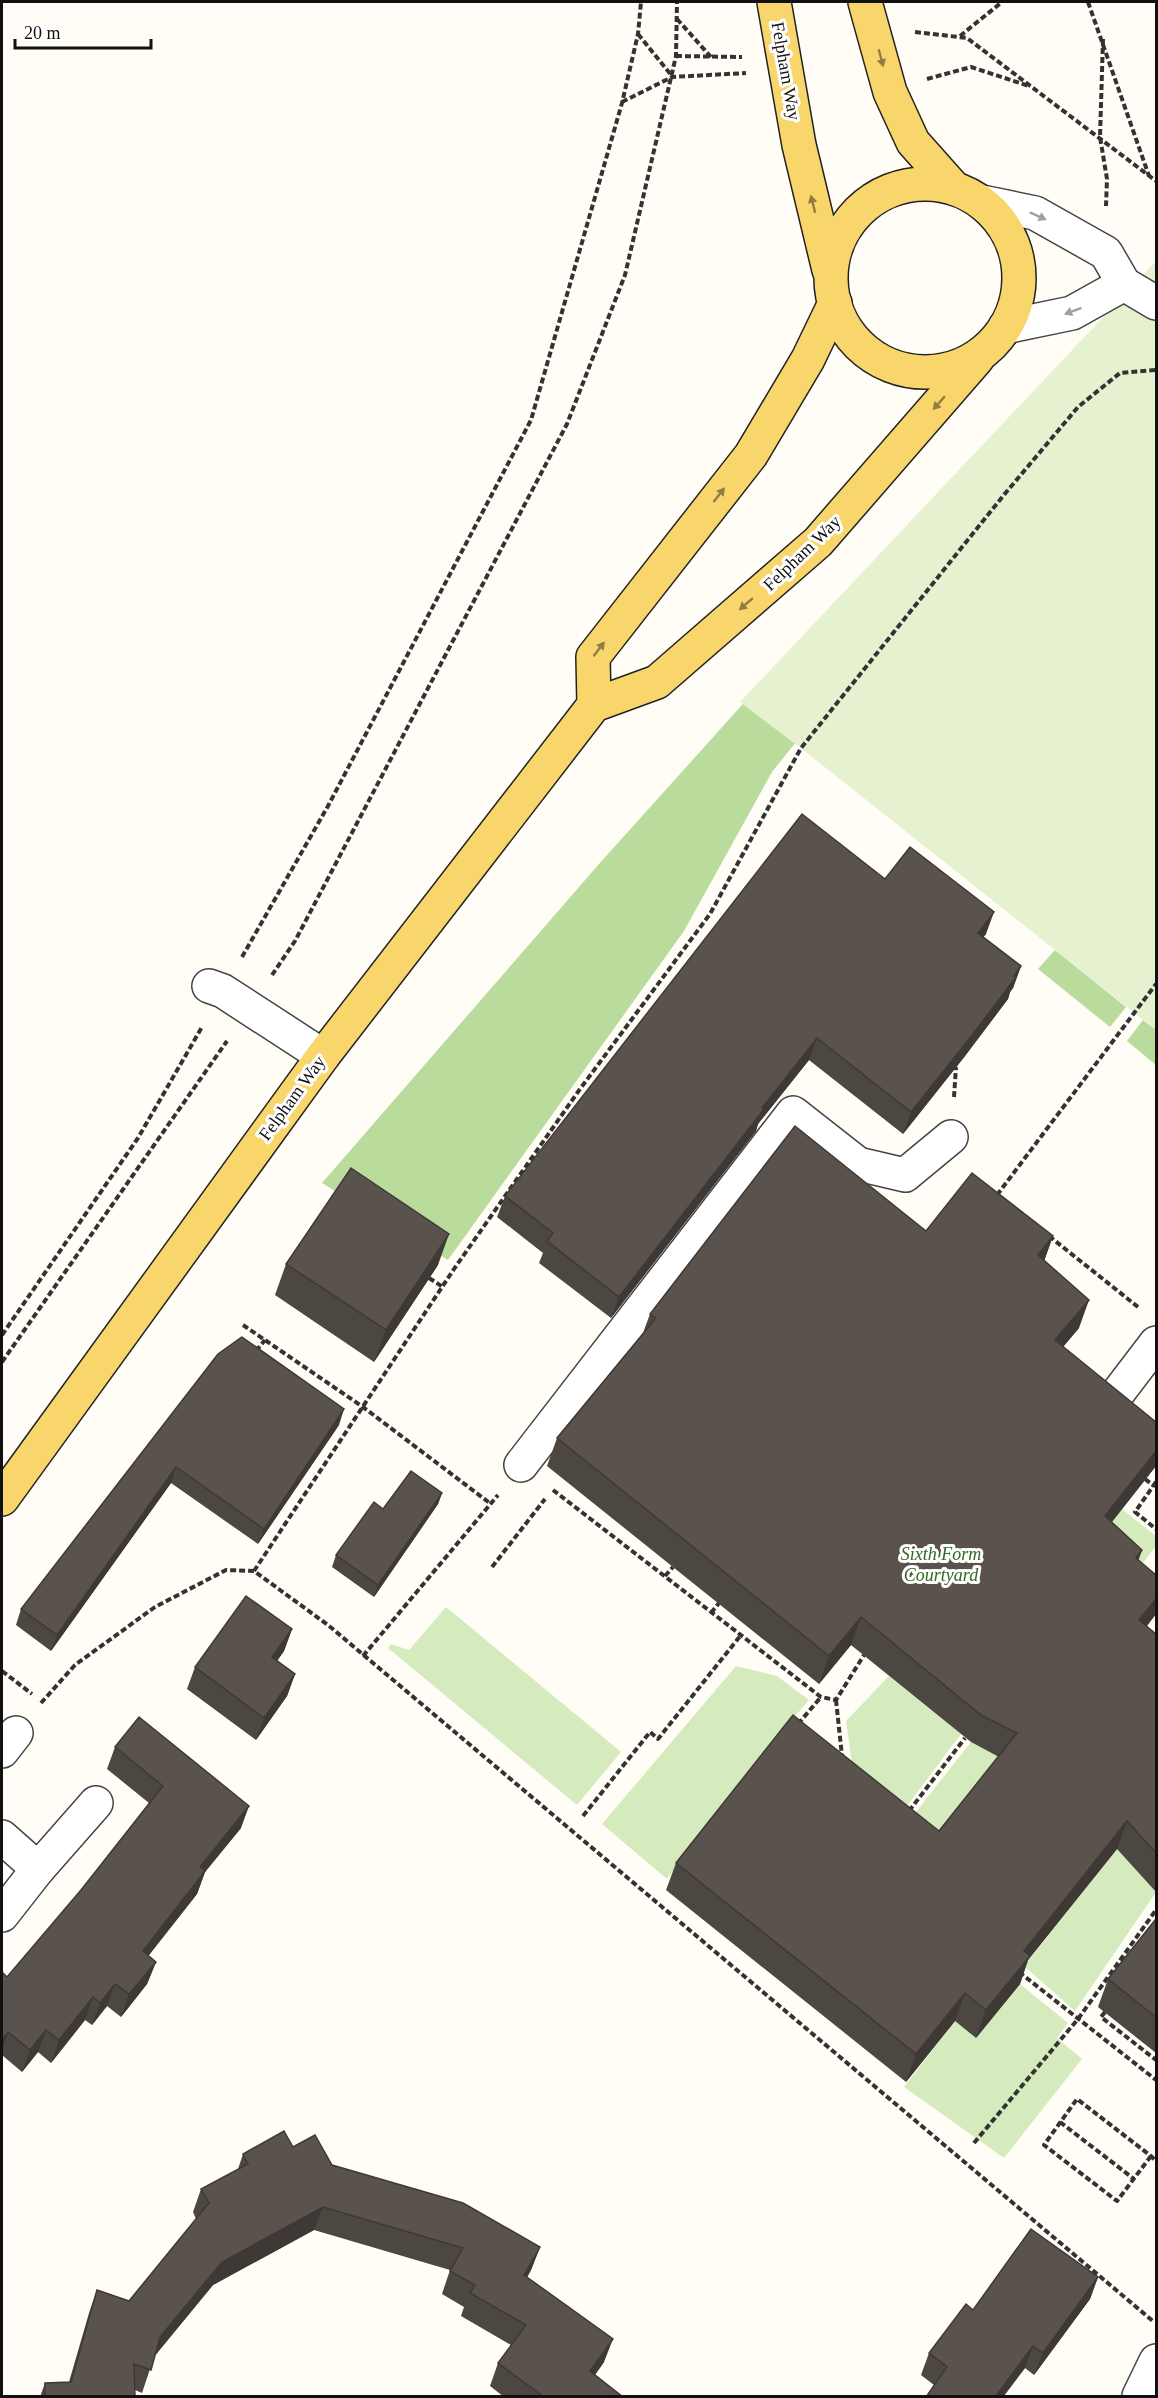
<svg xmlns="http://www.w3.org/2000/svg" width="1158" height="2398" viewBox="0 0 1158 2398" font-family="'Times New Roman',serif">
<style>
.green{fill:#d5ebbd}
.forest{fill:#b9dc9c}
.pitch{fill:#e6f2cf}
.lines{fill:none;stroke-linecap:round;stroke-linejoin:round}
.minor-casing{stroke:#444;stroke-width:36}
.major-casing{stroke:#222;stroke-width:36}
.path{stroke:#333;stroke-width:4;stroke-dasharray:6 3;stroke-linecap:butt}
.minor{stroke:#fff;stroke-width:33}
.major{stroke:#f9d66b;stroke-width:33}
.wall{fill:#4d4742}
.shaded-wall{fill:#3f3936}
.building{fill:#5a524d;stroke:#3f3936;stroke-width:1.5}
.oneway{fill:#917d42}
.oneway2{fill:#a0a0a0}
.labels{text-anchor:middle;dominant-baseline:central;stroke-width:6;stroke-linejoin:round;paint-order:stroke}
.street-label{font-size:18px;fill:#111;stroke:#fff}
.park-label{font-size:18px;font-style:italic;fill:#2f6b1f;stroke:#fff}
</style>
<rect width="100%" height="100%" fill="#fffdf5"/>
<!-- green -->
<g class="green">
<path d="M 1122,1509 L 1156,1536 L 1156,1546 L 1132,1577 L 1074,1569 Z"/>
<path d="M 446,1607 L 621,1752 L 577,1805 L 388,1648 L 391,1644 L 409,1650 Z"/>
<path d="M 736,1666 L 777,1676 L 809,1700 L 779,1735 L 667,1879 L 602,1824 Z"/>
<path d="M 889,1676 L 961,1734 L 904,1810 L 853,1770 L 846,1721 Z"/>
<path d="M 971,1742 L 1007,1761 L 919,1872 L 901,1831 Z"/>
<path d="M 1117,1849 L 1156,1892 L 1075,2011 L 1024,1966 Z"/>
<path d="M 1020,1984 L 1068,2023 L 1057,2038 L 1082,2059 L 1004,2158 L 904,2087 L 955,2021 L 976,2038 Z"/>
</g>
<!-- forest -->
<g class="forest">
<path d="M 814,625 L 847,678 L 772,772 L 684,931 L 448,1260 L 322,1183 L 599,864 Z"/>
<path d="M 1055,950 L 1126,1007 L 1110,1027 L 1038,969 Z"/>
<path d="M 1143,1020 L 1156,1030 L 1156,1065 L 1127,1041 Z"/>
</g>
<!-- pitch -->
<path class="pitch" d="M 1156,261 L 1156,1030 L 807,753 L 740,702 Z"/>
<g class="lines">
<!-- minor casing -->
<g class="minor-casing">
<g id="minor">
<path d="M 982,202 L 1035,213 L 1106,253 L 1124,284 L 1156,303"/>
<path d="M 1005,327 L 1072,313 L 1124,284"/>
<path d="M 209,986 L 223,991 L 323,1056"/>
<path d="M 1114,1398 L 1156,1343"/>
<path d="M 521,1465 L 793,1113 L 858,1164 L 905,1175 L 951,1137"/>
<path d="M 2,1751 L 16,1733"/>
<path d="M 2,1837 L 38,1869 L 96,1803"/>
<path d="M 2,1915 L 38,1869"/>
<path d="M 1139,2396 L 1156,2361"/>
</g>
</g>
<!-- major casing -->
<g class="major-casing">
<g id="major">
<path d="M 774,2 L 799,145 L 829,270"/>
<path d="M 865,2 L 890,92 L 913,142 L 953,187"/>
<circle cx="925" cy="278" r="94"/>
<path d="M 594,705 L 593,657 L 751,455 L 808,359 L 835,303"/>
<path d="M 2,1499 L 323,1056 L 594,705 L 657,682 L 818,542 L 977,359"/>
</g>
</g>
<!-- path -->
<g class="path">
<path d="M 1088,2 L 1149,176"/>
<path d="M 677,19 L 711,57"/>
<path d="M 915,32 L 967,38 L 1156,181"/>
<path d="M 638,34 L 672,76"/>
<path d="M 960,36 L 1002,2"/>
<path d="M 1103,39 L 1100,137 L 1107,179 L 1106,206"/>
<path d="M 676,56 L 742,57"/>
<path d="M 927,79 L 971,67 L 1029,86"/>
<path d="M 622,102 L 672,77 L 746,73"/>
<path d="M 242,957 L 328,806 L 531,420 L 622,103 L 638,34 L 641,2"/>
<path d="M 272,975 L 295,941 L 567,424 L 625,275 L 676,56 L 677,2"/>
<path d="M 954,1097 L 956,1067"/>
<path d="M 997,1195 L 1156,984"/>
<path d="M 1049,1236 L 1138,1307"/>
<path d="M 429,1278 L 443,1287"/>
<path d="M 243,1325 L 363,1407 L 491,1504"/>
<path d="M 2,1335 L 138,1138 L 202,1027"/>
<path d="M 256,1351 L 265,1340"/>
<path d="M 2,1362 L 227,1041"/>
<path d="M 1145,1479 L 1154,1486"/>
<path d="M 1156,1482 L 1135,1512 L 1156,1529"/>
<path d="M 553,1490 L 821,1697 L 836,1700 L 864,1655"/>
<path d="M 492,1567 L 545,1499"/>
<path d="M 254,1571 L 454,1269 L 580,1089 L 710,914 L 801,748 L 1003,496 L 1078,407 L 1120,373 L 1156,370"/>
<path d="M 665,1576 L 673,1567"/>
<path d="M 711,1613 L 719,1603"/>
<path d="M 363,1656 L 498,1495"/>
<path d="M 2,1671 L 32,1694"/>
<path d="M 836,1700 L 842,1756"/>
<path d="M 41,1703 L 75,1665 L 155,1607 L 226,1570 L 254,1571 L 328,1625 L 1154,2322"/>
<path d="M 798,1724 L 821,1697"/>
<path d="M 909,1811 L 965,1738"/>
<path d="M 583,1816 L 650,1732 L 658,1739 L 741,1635"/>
<path d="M 1019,1972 L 1156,2080"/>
<path d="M 1105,2012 L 1101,2017 L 1156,2060"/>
<path d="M 1060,2122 L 1134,2179"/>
<path d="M 974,2143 L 1078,2019 L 1156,1910"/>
<path d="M 1151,2156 L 1117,2201 L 1044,2145 L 1077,2099 L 1151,2156 L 1156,2161"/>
</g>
<!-- minor -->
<use href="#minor" class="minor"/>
<!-- major -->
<use href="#major" class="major"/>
</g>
<!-- wall -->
<g class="wall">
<path d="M 885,879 L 986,934 L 983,937 L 1021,966 L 1013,988 L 1010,992 L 1008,999 L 965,1056 L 903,1134 L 809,1060 L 758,1124 L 756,1131 L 611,1318 L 539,1263 L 543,1253 L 497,1217 L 505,1196 Z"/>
<path d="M 926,1231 L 1053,1236 L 1044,1261 L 1079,1328 L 1063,1347 L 1156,1422 L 1156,1466 L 1112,1522 L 1142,1550 L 1138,1561 L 1156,1575 L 1156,1614 L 1147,1626 L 1156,1634 L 1156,1892 L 1117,1849 L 1028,1960 L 1020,1984 L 976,2038 L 955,2021 L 906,2082 L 666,1890 L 676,1863 L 939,1831 L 999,1757 L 971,1742 L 851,1645 L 819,1684 L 547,1466 L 557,1438 L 643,1333 L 650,1314 Z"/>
<path d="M 286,1264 L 438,1265 L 374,1362 L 275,1295 Z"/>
<path d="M 218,1354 L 339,1425 L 258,1544 L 171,1483 L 51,1651 L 16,1625 L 21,1609 Z"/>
<path d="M 442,1493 L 438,1504 L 374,1597 L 332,1567 L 336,1555 L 383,1509 Z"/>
<path d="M 292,1629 L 284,1651 L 277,1661 L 295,1674 L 287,1696 L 256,1740 L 187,1689 L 195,1667 Z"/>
<path d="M 115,1747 L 241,1828 L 205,1872 L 197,1894 L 148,1956 L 156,1962 L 147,1984 L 121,2017 L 107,2006 L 92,2025 L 85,2020 L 51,2063 L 38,2052 L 22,2072 L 2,2055 L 2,1972 L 7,1977 L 81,1890 L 149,1803 L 107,1769 Z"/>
<path d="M 1156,1919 L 1156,2053 L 1098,2007 L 1108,1979 Z"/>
<path d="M 293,2147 L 332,2165 L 540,2247 L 531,2270 L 527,2277 L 604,2362 L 595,2375 L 623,2397 L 504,2397 L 490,2386 L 498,2363 L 511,2345 L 461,2316 L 464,2307 L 442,2294 L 450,2270 L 314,2230 L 213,2285 L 154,2357 L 142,2393 L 135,2390 L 135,2397 L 40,2397 L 45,2383 L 69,2382 L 89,2313 L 97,2290 L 129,2301 L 196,2219 L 193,2212 L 201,2189 L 238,2169 L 243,2154 Z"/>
<path d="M 1098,2277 L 1090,2299 L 1034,2375 L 1025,2368 L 1003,2397 L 926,2397 L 934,2385 L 921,2375 L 929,2353 Z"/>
</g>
<!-- shaded-wall -->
<g class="shaded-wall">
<path d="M 994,912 L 986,934 L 970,955 L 978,933 Z"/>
<path d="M 1021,966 L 1013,988 L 1010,992 L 1008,999 L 965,1056 L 903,1134 L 911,1112 Z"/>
<path d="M 817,1038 L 809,1060 L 758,1124 L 756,1131 L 611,1318 L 619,1297 L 762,1108 Z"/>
<path d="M 449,1234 L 438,1265 L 374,1362 L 386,1330 Z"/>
<path d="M 1053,1236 L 1043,1264 L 1038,1255 Z"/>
<path d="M 1089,1300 L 1079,1328 L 1045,1368 L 1055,1340 Z"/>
<path d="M 344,1409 L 339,1425 L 258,1544 L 264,1529 Z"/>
<path d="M 1156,1451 L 1156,1466 L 1095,1543 L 1105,1516 Z"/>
<path d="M 176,1467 L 171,1483 L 51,1651 L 57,1635 Z"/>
<path d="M 442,1493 L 438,1504 L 374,1597 L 378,1585 Z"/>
<path d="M 1142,1550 L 1132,1577 L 1136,1558 Z"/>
<path d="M 1156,1599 L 1156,1614 L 1129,1648 L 1139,1620 Z"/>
<path d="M 861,1617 L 851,1645 L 819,1684 L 829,1656 Z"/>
<path d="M 292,1629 L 284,1651 L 264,1679 L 272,1657 Z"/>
<path d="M 295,1674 L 287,1696 L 256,1740 L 264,1718 Z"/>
<path d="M 249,1806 L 241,1828 L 205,1872 L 197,1894 L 135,1973 L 143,1951 L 200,1867 Z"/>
<path d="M 1127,1821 L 1117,1849 L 1028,1960 L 1020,1984 L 976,2038 L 986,2010 L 1024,1951 Z"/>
<path d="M 156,1962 L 147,1984 L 121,2017 L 129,1994 Z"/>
<path d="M 115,1984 L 107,2006 L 92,2025 L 100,2003 Z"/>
<path d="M 965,1993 L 955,2021 L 906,2082 L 916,2054 Z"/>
<path d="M 93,1997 L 85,2020 L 51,2063 L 59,2040 Z"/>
<path d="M 46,2030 L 38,2052 L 22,2072 L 30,2050 Z"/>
<path d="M 8,2032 L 2,2050 L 2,2040 Z"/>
<path d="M 323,2207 L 314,2230 L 213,2285 L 151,2360 L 160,2337 L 222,2262 Z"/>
<path d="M 540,2247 L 531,2270 L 516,2298 L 524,2275 Z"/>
<path d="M 1098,2277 L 1090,2299 L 1034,2375 L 1043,2353 Z"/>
<path d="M 613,2339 L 604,2362 L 581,2394 L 590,2371 Z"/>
<path d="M 1033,2346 L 1025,2368 L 1003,2397 L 995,2397 Z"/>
</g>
<!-- building -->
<g class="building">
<path d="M 802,814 L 885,879 L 910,847 L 994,912 L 978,933 L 1021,966 L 1014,976 L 1016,977 L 973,1034 L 911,1112 L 817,1038 L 762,1108 L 764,1109 L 619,1297 L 547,1241 L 553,1233 L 505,1196 Z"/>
<path d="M 795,1126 L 926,1231 L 972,1173 L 1053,1236 L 1038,1255 L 1089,1300 L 1055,1340 L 1156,1422 L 1156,1451 L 1105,1516 L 1142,1550 L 1136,1558 L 1156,1575 L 1156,1599 L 1139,1620 L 1156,1634 L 1156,1853 L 1127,1821 L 1024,1951 L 1030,1956 L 986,2010 L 965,1993 L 916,2054 L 676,1863 L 793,1715 L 939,1831 L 1017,1733 L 981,1715 L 861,1617 L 829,1656 L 557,1438 L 656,1318 L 650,1314 Z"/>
<path d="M 351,1168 L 449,1234 L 386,1330 L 286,1264 Z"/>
<path d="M 242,1337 L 344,1409 L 264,1529 L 176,1467 L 57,1635 L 21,1609 L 218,1354 Z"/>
<path d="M 411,1471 L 442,1493 L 378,1585 L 336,1555 L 374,1502 L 383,1509 Z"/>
<path d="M 246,1596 L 292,1629 L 272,1657 L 295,1674 L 264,1718 L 195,1667 Z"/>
<path d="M 139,1717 L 249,1806 L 200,1867 L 205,1871 L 143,1951 L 156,1962 L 129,1994 L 115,1984 L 100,2003 L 93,1997 L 59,2040 L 46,2030 L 30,2050 L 8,2032 L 2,2040 L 2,1972 L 7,1977 L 81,1890 L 163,1786 L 115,1747 Z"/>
<path d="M 1156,1919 L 1156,2017 L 1108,1979 Z"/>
<path d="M 284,2131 L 293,2147 L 315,2135 L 332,2165 L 463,2203 L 540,2247 L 524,2275 L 613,2339 L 590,2371 L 623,2397 L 544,2397 L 498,2363 L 526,2325 L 470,2293 L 475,2285 L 450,2271 L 463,2248 L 323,2207 L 222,2262 L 160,2337 L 151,2370 L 134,2364 L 135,2397 L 45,2397 L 45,2383 L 71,2382 L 97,2290 L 129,2301 L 209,2203 L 201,2189 L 248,2164 L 243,2154 Z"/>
<path d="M 1031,2229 L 1098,2277 L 1043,2353 L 1033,2346 L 995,2397 L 926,2397 L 947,2367 L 929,2353 L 966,2304 L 973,2310 Z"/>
</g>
<!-- one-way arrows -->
<defs><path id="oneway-solid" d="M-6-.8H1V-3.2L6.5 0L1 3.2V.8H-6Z" transform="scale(1.5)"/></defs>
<g class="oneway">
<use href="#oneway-solid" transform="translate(881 58) rotate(75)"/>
<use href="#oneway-solid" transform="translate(813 204) rotate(-104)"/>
<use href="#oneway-solid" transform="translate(939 403) rotate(131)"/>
<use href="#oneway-solid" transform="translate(719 495) rotate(-52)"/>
<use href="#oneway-solid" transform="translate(746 604) rotate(139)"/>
<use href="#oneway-solid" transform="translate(599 649) rotate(-53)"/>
</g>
<g class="oneway2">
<use href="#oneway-solid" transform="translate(1038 216) rotate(24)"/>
<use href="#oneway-solid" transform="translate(1073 311) rotate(159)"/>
</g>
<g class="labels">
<!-- street labels -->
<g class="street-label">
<text transform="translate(786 71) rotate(80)">Felpham Way</text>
<text transform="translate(802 553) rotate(-44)">Felpham Way</text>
<text transform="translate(292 1098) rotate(-54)">Felpham Way</text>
</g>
<!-- park labels -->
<g class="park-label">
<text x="941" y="1554">Sixth Form<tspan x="941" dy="21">Courtyard</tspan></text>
</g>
</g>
<!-- border -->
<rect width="1158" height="2398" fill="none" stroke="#111111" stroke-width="6"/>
<!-- scale -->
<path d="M15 39v9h136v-9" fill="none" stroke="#111111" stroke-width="3"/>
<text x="24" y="39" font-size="18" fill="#111111" stroke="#ffffff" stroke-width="4.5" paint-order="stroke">20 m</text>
</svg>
